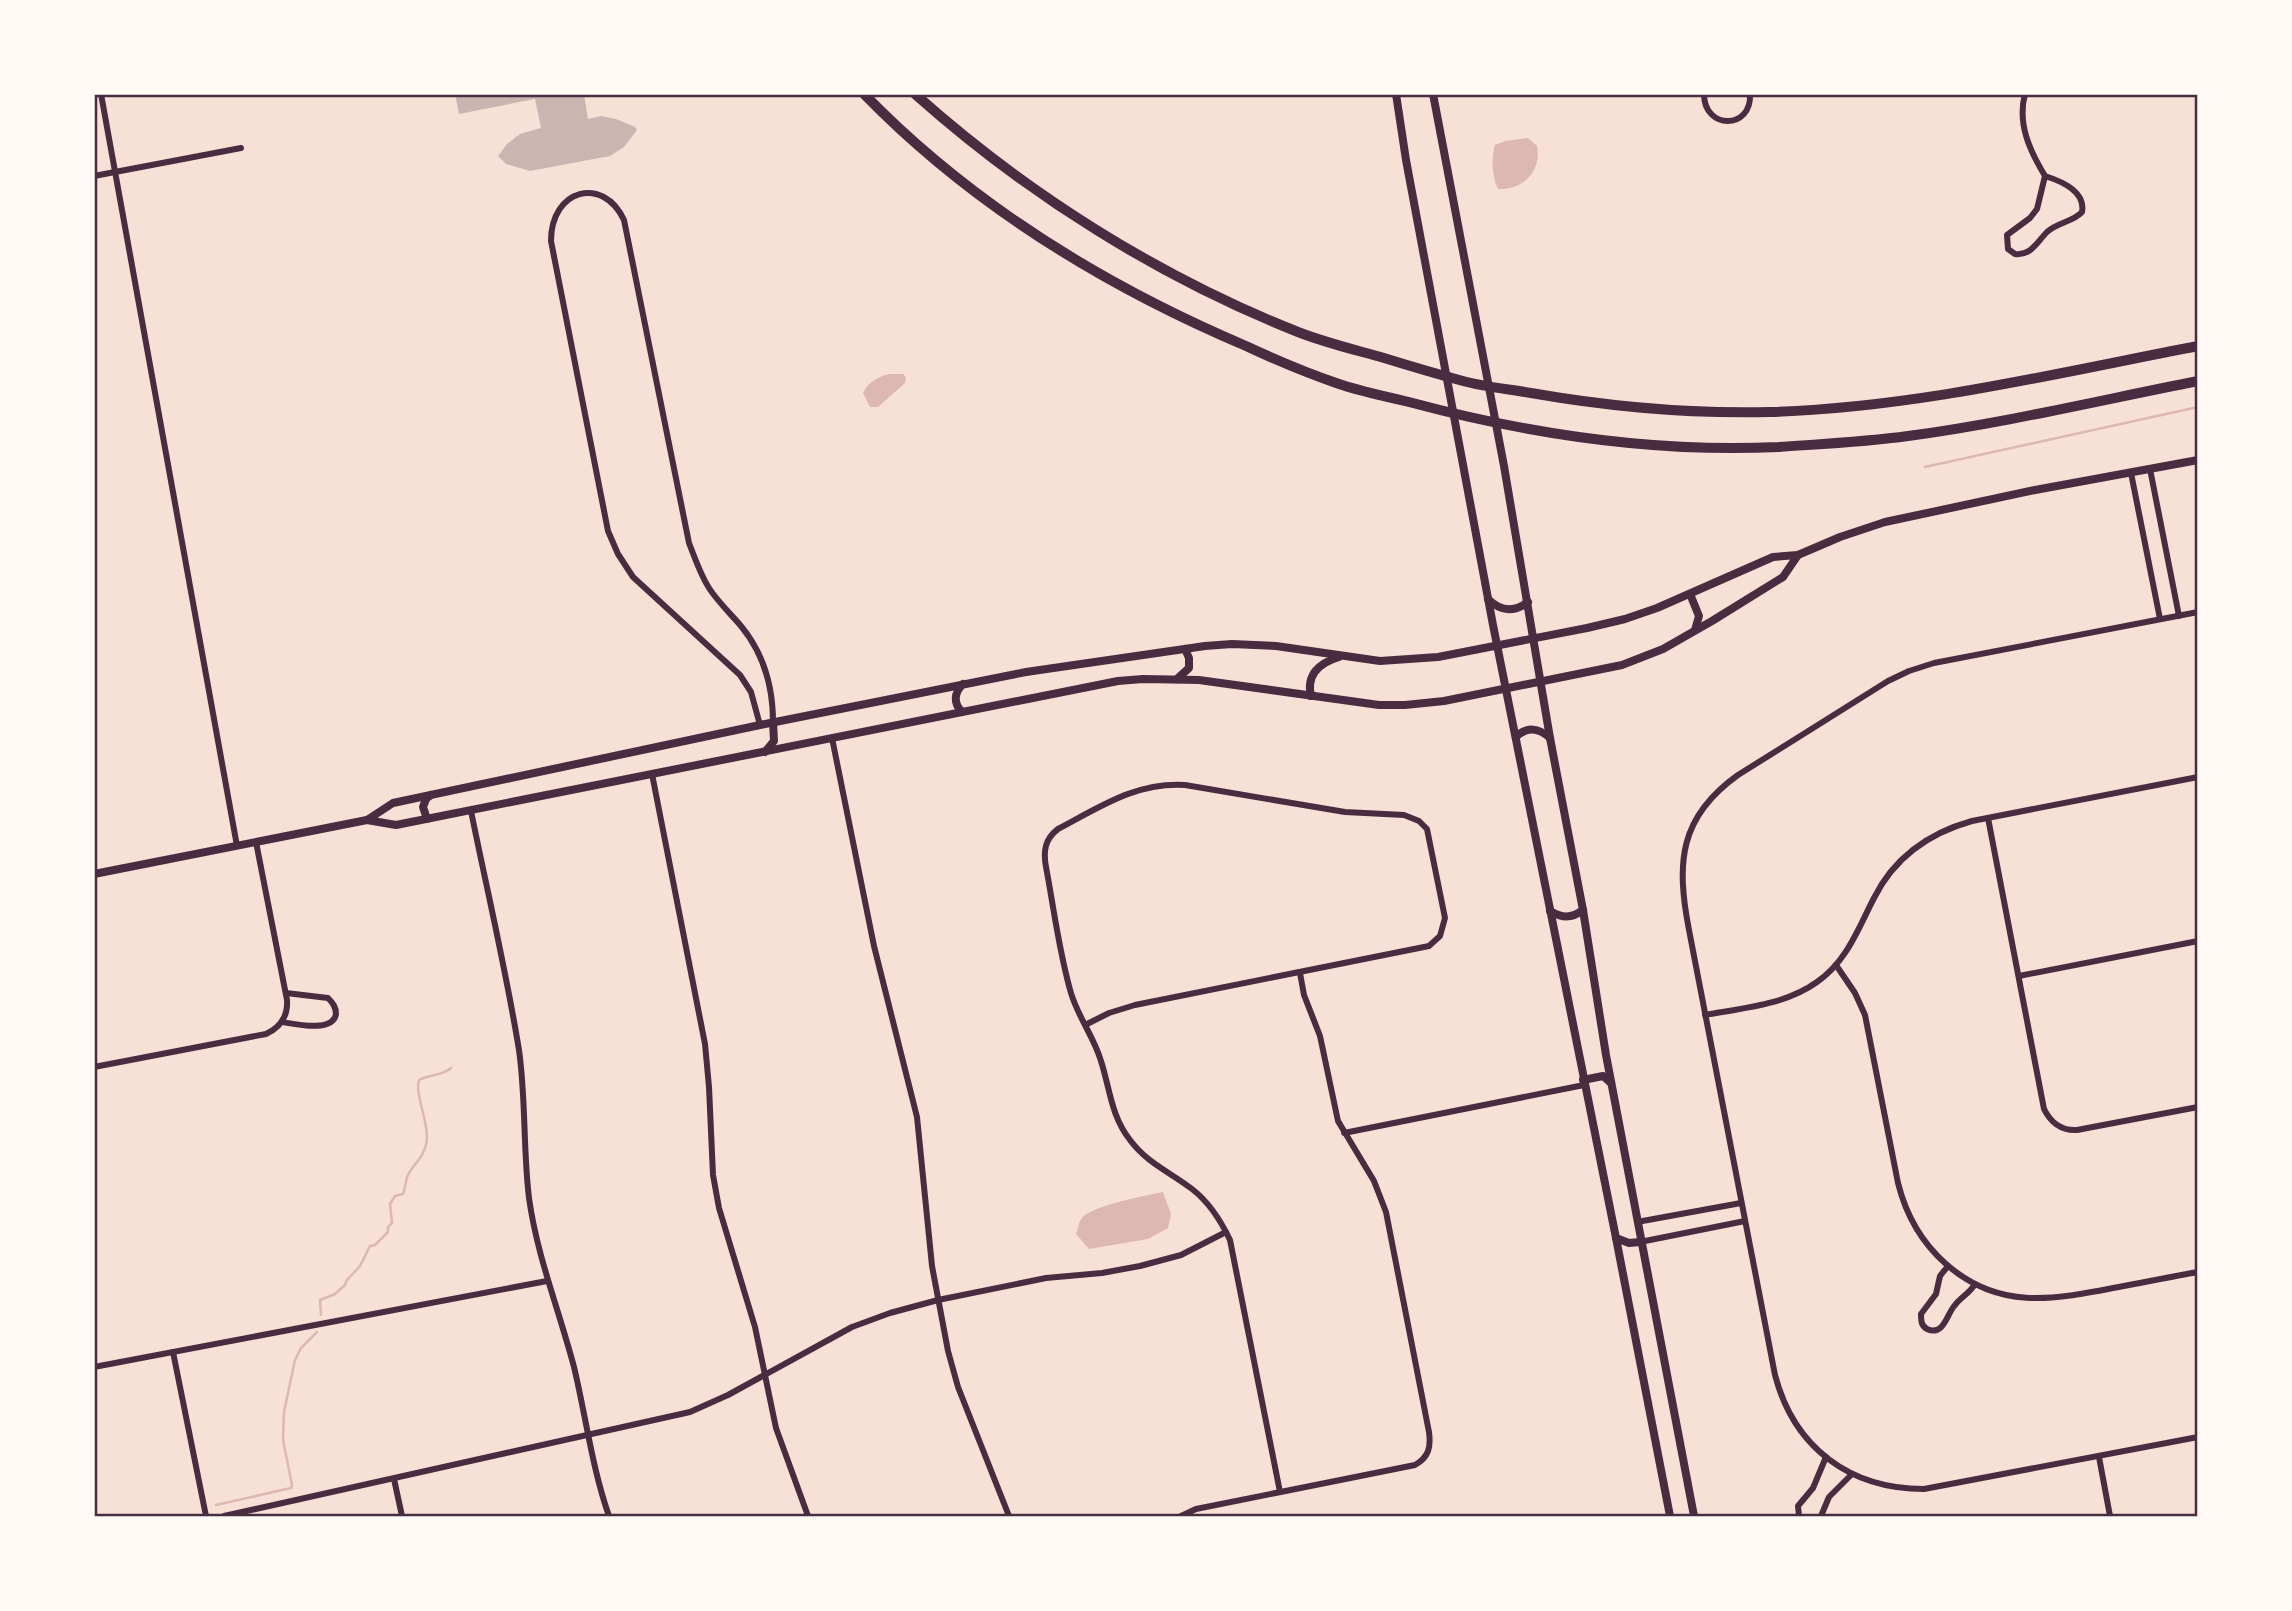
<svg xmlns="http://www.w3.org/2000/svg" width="2292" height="1611" viewBox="0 0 2292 1611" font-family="Bitter,serif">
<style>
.water{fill:#dcb8b0}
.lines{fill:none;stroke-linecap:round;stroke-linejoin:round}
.stream{stroke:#dcb8b0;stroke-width:2.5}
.building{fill:#ccb4b1}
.minor{stroke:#4a2c40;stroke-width:6}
.secondary{stroke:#4a2c40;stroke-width:8}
.motorway{stroke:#4a2c40;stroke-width:10}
.neatline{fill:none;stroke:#4a2c40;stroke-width:2.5}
</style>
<rect width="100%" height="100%" fill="#f7e1d7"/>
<!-- water -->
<g class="water">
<path d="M 1528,138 L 1537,146 C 1542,171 1523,190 1498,189 C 1492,178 1491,157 1495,145 L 1505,141 Z"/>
<path d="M 889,374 L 903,374 L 906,378 L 905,383 L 878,407 L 870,407 L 863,393 C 868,382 878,377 889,374 Z"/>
<path d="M 1163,1192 L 1171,1214 L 1168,1228 L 1148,1239 L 1089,1249 L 1076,1234 C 1078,1229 1079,1221 1082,1218 C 1091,1206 1147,1195 1163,1192 Z"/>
</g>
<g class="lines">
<!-- stream -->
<g class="stream">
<path d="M 1925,467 L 2198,407"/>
<path d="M 321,1315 L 320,1300 L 335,1294 L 345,1285 L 347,1280 L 360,1266 L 370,1246 L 375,1245 L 388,1232 L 388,1227 L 392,1223 L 390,1204 L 395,1196 L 403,1194 C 406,1187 405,1179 409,1173 C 416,1161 422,1160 426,1145 C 431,1127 414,1094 419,1080 C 429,1074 443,1076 451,1068"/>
<path d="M 216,1505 L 291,1488 L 292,1485 L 283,1440 L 284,1412 L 295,1360 L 301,1348 L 317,1332"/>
</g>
</g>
<!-- building -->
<path class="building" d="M 455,94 L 584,94 L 588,119 L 601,116 L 616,119 L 635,127 L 637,130 L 624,147 L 610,156 L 530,171 L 506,164 L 498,156 L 507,144 L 520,134 L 541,128 L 535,99 L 459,114 Z"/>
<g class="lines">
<!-- minor -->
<g class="minor">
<path d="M 101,94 L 237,846"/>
<path d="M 1704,94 C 1704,130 1752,130 1750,94"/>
<path d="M 2025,94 C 2017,124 2030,151 2045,176 L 2037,209 L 2030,218 L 2007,235 L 2008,249 L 2015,254 C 2031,256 2037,242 2047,232 C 2058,222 2073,222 2082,212 C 2086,191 2061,181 2045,176"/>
<path d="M 94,176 L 241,148"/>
<path d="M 2150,469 L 2179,616"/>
<path d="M 2131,473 L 2160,619"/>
<path d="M 2198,612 L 1934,663 L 1909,671 L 1888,681 L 1738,775 C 1679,817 1676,863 1689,930 L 1775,1375 C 1794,1448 1850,1489 1924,1489 L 2198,1437"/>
<path d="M 760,725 L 751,692 L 740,675 L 633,577 L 618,554 L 608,531 L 551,241 C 551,189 603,175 624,220 L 689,543 C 695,558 700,574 709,588 C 718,602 730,613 741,626 C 764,654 773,686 773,722"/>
<path d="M 832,738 L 874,946 L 917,1117 L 932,1266 L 948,1351 L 958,1387 L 1009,1516"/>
<path d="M 652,774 L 705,1044 L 709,1087 L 713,1175 L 719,1208 L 755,1327 L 776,1428 L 808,1516"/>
<path d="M 471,811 C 487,890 506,970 519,1050 C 526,1099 523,1149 529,1198 C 537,1256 559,1310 574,1367 C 586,1417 592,1468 609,1516"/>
<path d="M 1988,818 L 2044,1109 C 2051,1123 2061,1131 2077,1130 L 2198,1107"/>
<path d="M 1836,965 L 1855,993 L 1865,1015 L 1898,1183 C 1906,1215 1921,1242 1946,1264 C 1998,1310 2052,1300 2113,1288 C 2141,1283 2169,1277 2198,1272"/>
<path d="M 2019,976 L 2198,941"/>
<path d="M 1705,1015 C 1743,1008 1785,1005 1817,982 C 1847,961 1858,929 1874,898 C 1894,858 1929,833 1972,821 L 2198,777"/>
<path d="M 282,1022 C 295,1024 333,1033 336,1014 C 336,1007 333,1003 328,998 L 286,993"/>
<path d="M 1085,1025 L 1109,1013 L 1135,1005 L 1429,946 L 1440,936 L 1445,918 L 1427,829 L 1419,821 L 1404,815 L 1345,812 L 1185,785 C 1136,782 1100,807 1058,829 C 1045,839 1043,851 1046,867 C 1054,909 1059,952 1071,993 C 1078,1017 1094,1037 1101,1061 C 1110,1089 1111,1116 1130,1140 C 1147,1163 1170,1172 1192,1189 C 1209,1202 1221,1221 1230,1240 L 1280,1492"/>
<path d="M 94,1067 L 266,1034 C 281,1027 288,1016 287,1000 L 256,842"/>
<path d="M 1344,1133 L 1584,1085"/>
<path d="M 1637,1222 L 1741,1203"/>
<path d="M 1640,1242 L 1745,1221"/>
<path d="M 1948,1266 L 1940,1276 L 1936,1294 L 1921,1314 C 1921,1320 1921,1326 1927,1329 C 1944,1337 1947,1313 1955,1305 C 1961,1297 1970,1293 1975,1284"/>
<path d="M 173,1352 L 206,1516"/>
<path d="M 94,1367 L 547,1281"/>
<path d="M 2099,1457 L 2110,1516"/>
<path d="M 394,1479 L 402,1516"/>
<path d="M 224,1516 L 690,1412 L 728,1395 L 852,1327 L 890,1313 L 938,1300 L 1046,1278 L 1102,1273 L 1140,1266 L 1181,1255 L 1226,1232"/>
<path d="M 1181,1516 L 1196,1509 L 1415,1465 C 1429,1457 1431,1447 1429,1432 L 1386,1212 L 1374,1181 L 1338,1121 L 1320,1036 L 1304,995 L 1300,973"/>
<path d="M 1799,1516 L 1798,1506 L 1813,1488 L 1826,1457"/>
<path d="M 1821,1516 L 1829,1497 L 1852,1474"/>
</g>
<!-- secondary -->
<g class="secondary">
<path d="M 1396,94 L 1406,160 L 1493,625 L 1616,1238 L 1670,1516"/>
<path d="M 1433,94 L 1504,466 L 1550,738 L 1583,910 L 1606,1055 L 1694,1516"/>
<path d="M 1690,594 L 1699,616 L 1695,630"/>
<path d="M 1488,599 C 1500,611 1514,613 1528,602"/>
<path d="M 1177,679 L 1189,668 L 1189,658 L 1185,649"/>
<path d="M 1311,696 C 1306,675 1319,663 1339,657"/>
<path d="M 962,712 C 953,703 954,693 963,684"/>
<path d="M 1516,737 C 1527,726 1539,728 1550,738"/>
<path d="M 765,752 L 774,741 L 773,722"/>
<path d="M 427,819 L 423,807 L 426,799 L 431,795"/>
<path d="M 367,820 L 396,825 L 1118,681 L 1143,679 L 1199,680 L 1379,705 L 1405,705 L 1444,701 L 1622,665 L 1663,649 L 1712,621 L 1783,577 L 1798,555"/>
<path d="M 94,874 L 367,820 L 393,803 L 760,725 L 1026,672 L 1205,646 L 1232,644 L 1276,646 L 1380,661 L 1438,657 L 1587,628 L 1625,619 L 1657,608 L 1773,557 L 1798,555 L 1840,537 L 1885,522 L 2035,490 L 2198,460"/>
<path d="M 1550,911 C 1562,918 1571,919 1583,910"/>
<path d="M 1583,1080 L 1603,1076 L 1611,1083"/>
<path d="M 1616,1238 L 1629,1243 L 1640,1242"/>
</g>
<!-- motorway -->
<g class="motorway">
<path d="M 864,94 C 971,204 1105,286 1246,346 C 1276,360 1307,373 1339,384 C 1362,392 1386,396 1409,402 C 1528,434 1654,453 1779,447 C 1821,444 1865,442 1908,436 C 2005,423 2101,400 2198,381"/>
<path d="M 915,94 C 1027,194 1159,277 1298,332 C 1326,343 1356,350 1384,358 C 1410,366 1437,374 1463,381 C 1485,387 1508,389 1531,393 C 1611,407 1689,414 1770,412 C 1914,408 2057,373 2198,346"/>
</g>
</g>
<!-- border -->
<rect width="2292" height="1611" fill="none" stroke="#fffaf5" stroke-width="192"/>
<rect x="96" y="96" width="2100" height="1419" class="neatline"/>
</svg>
